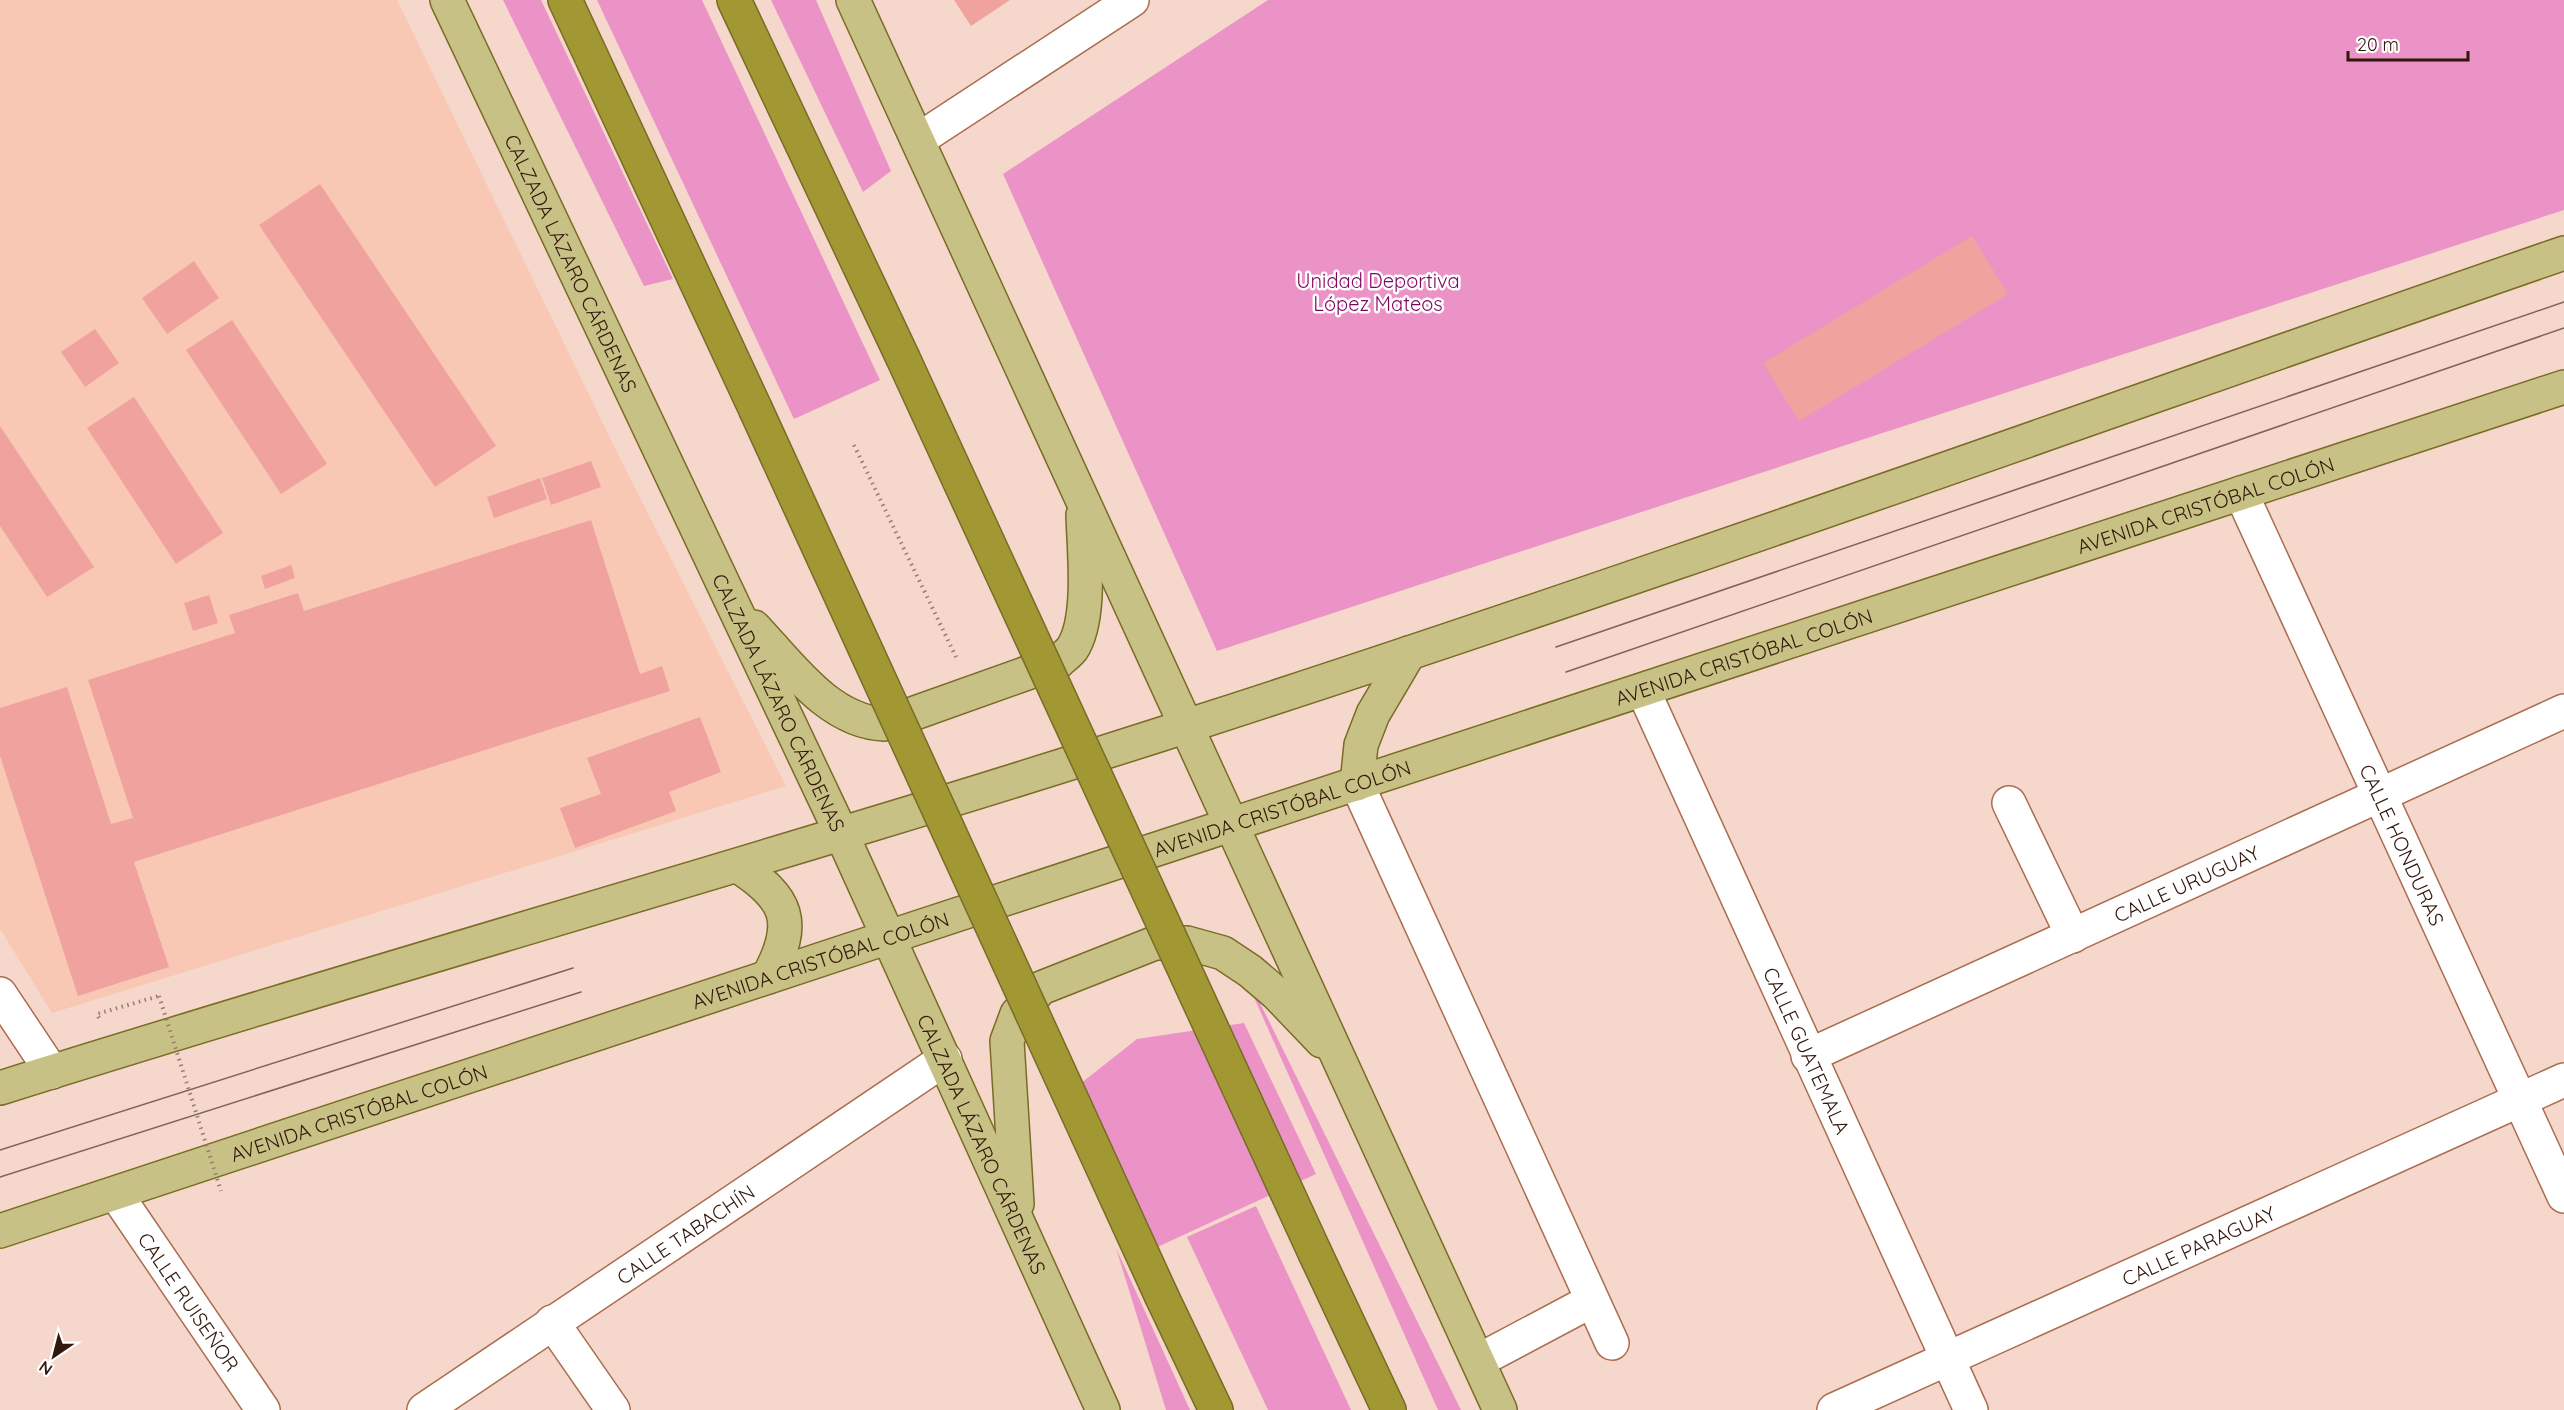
<svg xmlns="http://www.w3.org/2000/svg" width="2564" height="1410" viewBox="0 0 2564 1410" font-family="Quicksand,sans-serif">
<style>
.built{fill:#f8c8b4}
.green{fill:#eb92c7}
.building{fill:#f0a39e}
.lines{fill:none;stroke-linecap:round;stroke-linejoin:round}
.minor-casing{stroke:#ac6c4f;stroke-width:36}
.major-casing{stroke:#7a6b26;stroke-width:36}
.highway-casing{stroke:#7a6b26;stroke-width:36}
.path{stroke:#997d71;stroke-width:4;stroke-dasharray:1.5 4.5;stroke-linecap:butt}
.minor{stroke:#fff;stroke-width:33}
.major{stroke:#c7c185;stroke-width:33}
.highway{stroke:#a19834;stroke-width:33}
.tram{stroke:#7e6357;stroke-width:1.5}
.highway-bridge-casing{stroke:#7a6b26;stroke-width:36;stroke-linecap:butt}
.path-bridge{stroke:#997d71;stroke-width:4;stroke-dasharray:1.5 4.5;stroke-linecap:butt}
.highway-bridge{stroke:#a19834;stroke-width:33}
.labels{text-anchor:middle;dominant-baseline:central;stroke-width:5;stroke-linejoin:round;paint-order:stroke}
.street-label{font-size:20px;fill:#31170c;stroke:#fff}
.park-label{font-size:20px;fill:#7e075d;stroke:#fff}
</style>
<rect width="100%" height="100%" fill="#f5d8cb"/>
<!-- built -->
<path class="built" d="M 0,0 L 397,0 L 616,450 L 786,786 L 52,1013 L 0,929 Z"/>
<!-- green -->
<g class="green">
<path d="M 503,0 L 541,0 L 673,279 L 644,286 Z"/>
<path d="M 597,0 L 702,0 L 880,380 L 794,419 Z"/>
<path d="M 771,0 L 816,0 L 891,171 L 863,192 Z"/>
<path d="M 1268,0 L 2564,0 L 2564,210 L 1217,651 L 1003,174 Z"/>
<path d="M 1224,930 L 1461,1410 L 1438,1410 Z"/>
<path d="M 1244,1023 L 1316,1174 L 1129,1260 L 1056,1103 L 1137,1039 Z"/>
<path d="M 1256,1206 L 1351,1410 L 1268,1410 L 1187,1237 Z"/>
<path d="M 1116,1248 L 1190,1410 L 1166,1410 Z"/>
</g>
<!-- building -->
<g class="building">
<path d="M 954,0 L 1010,0 L 971,26 Z"/>
<path d="M 320,184 L 496,446 L 435,487 L 259,225 Z"/>
<path d="M 1972,236 L 2008,294 L 1799,421 L 1763,363 Z"/>
<path d="M 194,261 L 219,298 L 167,334 L 142,298 Z"/>
<path d="M 232,320 L 327,464 L 281,494 L 186,350 Z"/>
<path d="M 95,329 L 119,363 L 85,387 L 61,352 Z"/>
<path d="M 134,397 L 223,533 L 176,564 L 87,428 Z"/>
<path d="M 0,426 L 94,567 L 47,597 L 0,526 Z"/>
<path d="M 591,461 L 601,487 L 551,505 L 542,478 Z"/>
<path d="M 540,478 L 547,499 L 494,518 L 487,497 Z"/>
<path d="M 591,520 L 640,674 L 662,666 L 670,691 L 134,862 L 169,967 L 78,996 L 0,756 L 0,708 L 67,687 L 111,824 L 133,818 L 88,680 L 235,633 L 229,615 L 298,593 L 304,611 Z"/>
<path d="M 291,565 L 295,578 L 265,589 L 261,576 Z"/>
<path d="M 209,595 L 218,623 L 193,631 L 184,603 Z"/>
<path d="M 700,717 L 721,772 L 669,792 L 676,811 L 575,848 L 560,808 L 601,794 L 587,758 Z"/>
</g>
<g class="lines">
<!-- minor casing -->
<g class="minor-casing">
<g id="minor">
<path d="M 918,140 L 1132,0"/>
<path id="s1" d="M 2241,493 L 2564,1196"/>
<path id="s2" d="M 1643,690 L 1971,1410"/>
<path d="M 1357,784 L 1612,1343"/>
<path d="M 2009,803 L 2073,936"/>
<path d="M 0,994 L 52,1072"/>
<path id="s3" d="M 1808,1056 L 2564,711"/>
<path id="s4" d="M 116,1194 L 263,1410"/>
<path d="M 552,1322 L 613,1410"/>
<path d="M 1478,1361 L 1591,1301"/>
<path id="s5" d="M 424,1410 L 945,1059"/>
<path id="s6" d="M 1834,1410 L 2564,1080"/>
</g>
</g>
<!-- major casing -->
<g class="major-casing">
<g id="major">
<path id="s7" d="M 447,0 L 842,835 L 1103,1410"/>
<path d="M 853,0 C 1069,470 1285,940 1500,1410"/>
<path d="M 754,627 C 789,664 829,722 884,724 L 1058,662 C 1062,658 1068,654 1072,649 C 1092,619 1084,551 1083,515"/>
<path d="M 1357,784 L 1361,745 L 1373,714 L 1409,653"/>
<path d="M 738,866 C 788,898 798,922 768,977"/>
<path d="M 0,1088 C 396,963 797,852 1193,724 C 1652,576 2107,411 2564,253"/>
<path d="M 1017,1204 L 1007,1041 L 1017,1014 L 1041,988 L 1155,943 L 1187,943 L 1223,953 L 1250,971 L 1277,994 L 1322,1041"/>
<path id="s8" d="M 0,1231 L 889,937 L 2564,387"/>
</g>
</g>
<!-- highway casing -->
<g class="highway-casing">
<g id="highway">
<path d="M 565,0 L 755,408"/>
<path d="M 734,0 L 902,356"/>
<path d="M 1315,1253 L 1389,1410"/>
<path d="M 1162,1297 L 1216,1410"/>
</g>
</g>
<!-- path -->
<g class="path">
<path d="M 854,445 L 957,659"/>
<path d="M 99,1018 L 97,1014 L 159,996"/>
</g>
<!-- minor -->
<use href="#minor" class="minor"/>
<!-- major -->
<use href="#major" class="major"/>
<!-- highway -->
<use href="#highway" class="highway"/>
<!-- tram -->
<g class="tram">
<path d="M 1556,647 L 2564,302"/>
<path d="M 1566,672 L 2564,328"/>
<path d="M 0,1150 L 573,968"/>
<path d="M 0,1177 L 581,992"/>
</g>
<!-- highway-bridge casing -->
<g class="highway-bridge-casing">
<g id="highway-bridge">
<path d="M 902,356 L 1315,1253"/>
<path d="M 755,408 L 1162,1297"/>
</g>
</g>
<!-- path-bridge -->
<path class="path-bridge" d="M 159,996 L 221,1191"/>
<!-- highway-bridge -->
<use href="#highway-bridge" class="highway-bridge"/>
</g>
<g class="labels">
<!-- street labels -->
<g class="street-label">
<text stroke="none"><textPath href="#s7" startOffset="291">CALZADA LÁZARO CÁRDENAS</textPath></text>
<text stroke="none"><textPath href="#s8" startOffset="2322">AVENIDA CRISTÓBAL COLÓN</textPath></text>
<text stroke="none"><textPath href="#s8" startOffset="1836">AVENIDA CRISTÓBAL COLÓN</textPath></text>
<text stroke="none"><textPath href="#s7" startOffset="777">CALZADA LÁZARO CÁRDENAS</textPath></text>
<text stroke="none"><textPath href="#s8" startOffset="1350">AVENIDA CRISTÓBAL COLÓN</textPath></text>
<text stroke="none"><textPath href="#s1" startOffset="387">CALLE HONDURAS</textPath></text>
<text stroke="none"><textPath href="#s3" startOffset="416">CALLE URUGUAY</textPath></text>
<text stroke="none"><textPath href="#s8" startOffset="864">AVENIDA CRISTÓBAL COLÓN</textPath></text>
<text stroke="none"><textPath href="#s2" startOffset="396">CALLE GUATEMALA</textPath></text>
<text stroke="none"><textPath href="#s8" startOffset="378">AVENIDA CRISTÓBAL COLÓN</textPath></text>
<text stroke="none"><textPath href="#s7" startOffset="1263">CALZADA LÁZARO CÁRDENAS</textPath></text>
<text stroke="none"><textPath href="#s5" startOffset="315">CALLE TABACHÍN</textPath></text>
<text stroke="none"><textPath href="#s6" startOffset="400">CALLE PARAGUAY</textPath></text>
<text stroke="none"><textPath href="#s4" startOffset="130">CALLE RUISEÑOR</textPath></text>
</g>
<!-- park labels -->
<g class="park-label">
<text x="1378" y="280">Unidad Deportiva<tspan x="1378" dy="23">López Mateos</tspan></text>
</g>
</g>
<!-- north arrow -->
<g transform="translate(54 1356) rotate(215)" stroke="#ffffff" stroke-width="4.5" paint-order="stroke">
<path d="M0-4.5L10 22L0 15L-10 22Z" fill="#31170c"/>
<text y="-9" font-size="16" font-weight="bold" text-anchor="middle" fill="#31170c">N</text>
</g>
<!-- scale -->
<path d="M2348 51v9h120v-9" fill="none" stroke="#31170c" stroke-width="3"/>
<text x="2357" y="51" font-size="18" fill="#31170c" stroke="#ffffff" stroke-width="4.5" paint-order="stroke">20 m</text>
</svg>
